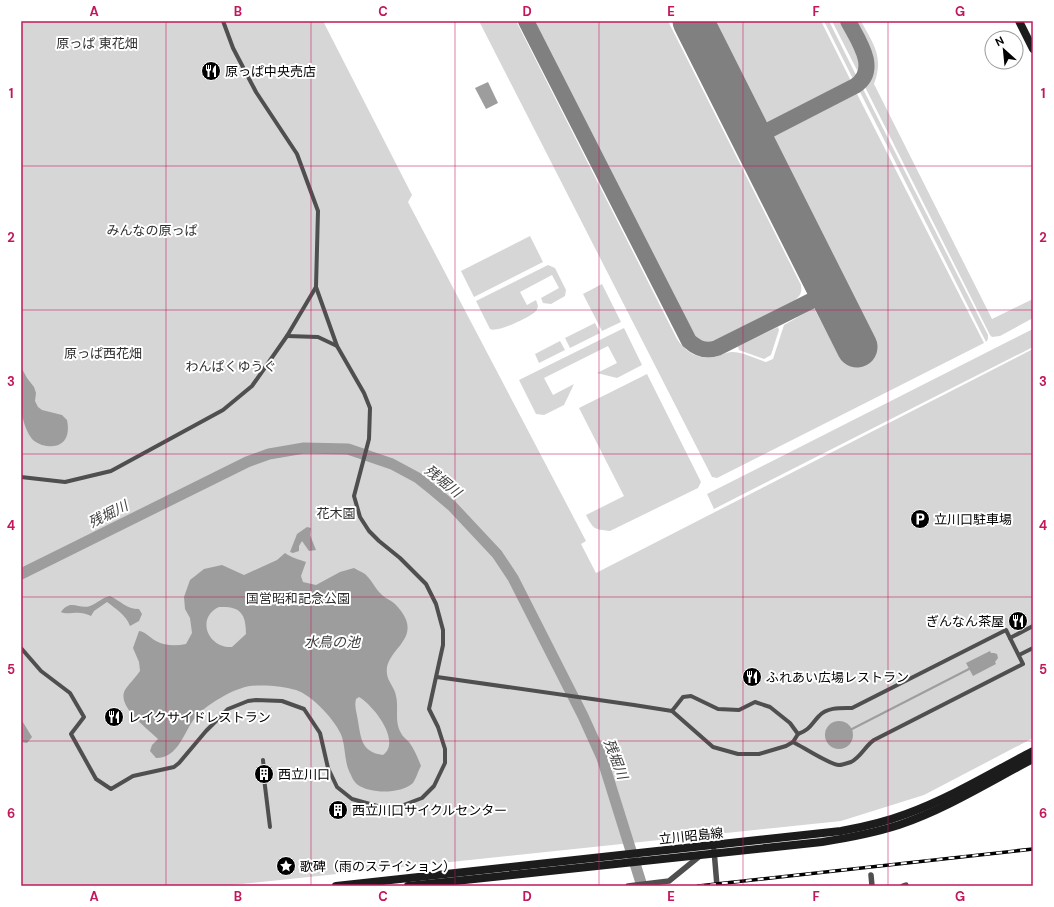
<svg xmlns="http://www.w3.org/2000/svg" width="1054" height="907" viewBox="0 0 1054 907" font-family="'DM Sans','Noto Sans JP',sans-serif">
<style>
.green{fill:#d6d6d6}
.water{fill:#9d9d9d;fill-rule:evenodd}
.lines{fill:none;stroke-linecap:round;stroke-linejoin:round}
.stream{stroke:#9d9d9d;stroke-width:2}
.river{stroke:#9d9d9d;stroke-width:11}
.taxiway{stroke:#808080;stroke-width:16}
.runway{stroke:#808080;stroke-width:41}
.pedestrian{stroke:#4f4f4f;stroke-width:4}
.minor{stroke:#4f4f4f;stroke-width:5.5}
.secondary{stroke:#1c1c1c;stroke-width:8}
.rail-casing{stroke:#000;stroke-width:3.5}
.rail{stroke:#fff;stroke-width:2;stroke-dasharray:6;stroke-linecap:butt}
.grid{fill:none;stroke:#c2185b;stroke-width:1;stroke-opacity:0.55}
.labels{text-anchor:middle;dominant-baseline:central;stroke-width:4;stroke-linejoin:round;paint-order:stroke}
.park-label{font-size:13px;fill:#2d2d2d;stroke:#fff}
.poi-label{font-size:13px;fill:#000;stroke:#fff;text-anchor:start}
.street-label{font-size:13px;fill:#000;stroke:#fff}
.water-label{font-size:14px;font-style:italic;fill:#3e3e3e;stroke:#fff}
.neatline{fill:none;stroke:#c2185b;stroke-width:1.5}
.grid-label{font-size:13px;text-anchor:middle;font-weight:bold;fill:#c2185b}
</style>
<rect width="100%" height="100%" fill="#fff"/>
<!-- green -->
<g class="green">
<path d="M 21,21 L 323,21 L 412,195 L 408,202 L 586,541 L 581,544 L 596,573 L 1033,349 L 1033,738 L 924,795 L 841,821 L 223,886 L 21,886 Z"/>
<path d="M 479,21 L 516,21 L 677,339 C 685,352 699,360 714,357 C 720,356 726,352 732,352 C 743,352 756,359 766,362 L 773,359 L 784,325 L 814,308 L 839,356 L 874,339 L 774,139 L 773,135 L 777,130 L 855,90 L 984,343 L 717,478 L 712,477 Z"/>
<path d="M 533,21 L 668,21 L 801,285 C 802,292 801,295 795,300 L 713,342 C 702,343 696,340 690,331 Z"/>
<path d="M 714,21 L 821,21 L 852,83 L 774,122 L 766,122 L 762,117 Z"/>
<path d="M 824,21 L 829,21 L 857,77 L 854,81 Z"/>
<path d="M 832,21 L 842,21 C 850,36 865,56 859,74 Z"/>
<path d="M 852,21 L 861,21 C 874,45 884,57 874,84 L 992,319 L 1033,299 L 1033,318 L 1000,336 L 992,337 L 990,335 L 863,83 C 879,64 861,39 852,21 Z"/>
<path d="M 861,85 L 988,335 L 988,339 L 986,342 L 858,88 Z"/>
<path d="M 530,236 L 543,262 L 474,297 L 461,271 Z"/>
<path d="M 548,265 L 555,268 L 566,290 L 565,296 L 551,304 L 543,303 L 541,298 L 559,288 L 552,275 L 520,292 L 527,305 L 536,300 L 538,306 C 537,309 537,310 535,312 C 528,318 497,333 490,329 L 476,301 Z"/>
<path d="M 602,284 L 621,322 L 602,331 L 583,294 Z"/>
<path d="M 595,323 L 600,333 L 570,348 L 565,338 Z"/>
<path d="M 778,327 L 779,330 L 771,355 L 764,359 L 739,350 L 738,347 L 739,346 Z"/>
<path d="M 624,328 L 642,365 L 617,378 L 597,373 L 617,363 L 608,346 L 544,378 L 553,395 L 574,384 L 564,405 L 544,415 L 536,414 L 519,380 Z"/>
<path d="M 1033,329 L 1033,347 L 714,509 L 707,494 Z"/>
<path d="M 560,341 L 565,350 L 539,363 L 535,354 Z"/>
<path d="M 647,374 L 701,482 L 698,488 L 610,531 C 594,529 594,530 586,515 L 624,496 L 579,408 Z"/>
</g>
<!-- water -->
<g class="water">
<path d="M 488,82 L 498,103 L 486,109 L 475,88 Z"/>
<path d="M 21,367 L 27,378 L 34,387 L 36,393 L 35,401 L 38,407 L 42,410 L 62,415 L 67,420 C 71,439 62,450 42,445 C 38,443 35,442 32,439 C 17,418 21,391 21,367 Z"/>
<path d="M 307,527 L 311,528 L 310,535 L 316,550 L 309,551 L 302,541 L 299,546 L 299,551 L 293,553 L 290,552 L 297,534 Z"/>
<path d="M 285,553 C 292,558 298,559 306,562 L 301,576 L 303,582 L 316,585 L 340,572 L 354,568 C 357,570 362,572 365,574 C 372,580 375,589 382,595 C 386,599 391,600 395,604 C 429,639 383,648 387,674 C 388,682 395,688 396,696 C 399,708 394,721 401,733 C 402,736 406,739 409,742 C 414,749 418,758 421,766 C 418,771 416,779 413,783 C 401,794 371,794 358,785 C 355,783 352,778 351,775 C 344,763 346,750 342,737 C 337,722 312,695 296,690 C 283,686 255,683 242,688 C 228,692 203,707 194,719 C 183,734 178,758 156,758 L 150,751 L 152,745 L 158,739 C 148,729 116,706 125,690 C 128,685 136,677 140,671 L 139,662 L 133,648 L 139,631 C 146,632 150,638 156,641 C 165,646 176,646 186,644 L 192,633 L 190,618 L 185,609 L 184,597 L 190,580 L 204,569 L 222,565 L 244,575 L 277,560 ZM 219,607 C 240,606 246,613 246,634 L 232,647 C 207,648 196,617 219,607 ZM 359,697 C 373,705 402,741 383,755 C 361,752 361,738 358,721 C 357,713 354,707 356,699 Z"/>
<path d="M 110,596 C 121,601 126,609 139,609 L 142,614 L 139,621 L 130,626 C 126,615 116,609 107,602 L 94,611 L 91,616 C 78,609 69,616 61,612 C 71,598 79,610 90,606 C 98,603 101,598 110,596 Z"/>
<path d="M 990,651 L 991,653 L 994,653 L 997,654 L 998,658 L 995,662 L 996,664 L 973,676 L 966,663 Z"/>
<path d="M 21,719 L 32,737 L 27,743 L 21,742 Z"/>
<circle cx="839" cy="735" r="14"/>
</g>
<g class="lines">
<!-- stream -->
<path class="stream" d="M 852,729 L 969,669"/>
<!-- river -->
<path class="river" d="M 21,574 L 247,462 L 269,454 L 304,448 L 348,449 L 392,464 L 418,478 L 433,490 L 452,506 L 497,554 L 513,578 L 583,716 L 602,758 L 642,886"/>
<!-- taxiway -->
<g class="taxiway">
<path d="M 526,21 L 689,341 C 698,349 706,352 717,348 L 829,292"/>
<path d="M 752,139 L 855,86 C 880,70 858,40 848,21"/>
</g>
<!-- runway -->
<path class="runway" d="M 693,21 L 857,347"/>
<!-- pedestrian -->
<g class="pedestrian">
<path d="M 287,336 L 318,337 L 337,346"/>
<path d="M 21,477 L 65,482 L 111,471 L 223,410 L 252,386 L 287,336 L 316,287"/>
<path d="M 1010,638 L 1033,626"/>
<path d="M 21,648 L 41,671 L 70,693 L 84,717 L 71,734 L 96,779 L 111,789 L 133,776 L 174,767 L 179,763 L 206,731 L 228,709 L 248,701 L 256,700 L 282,701 L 304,709 L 320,733 L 328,768 L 337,787 L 352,799 L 377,806 L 401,806 L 422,798 L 434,786 L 445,763 L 445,749 L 438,727 L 429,709 L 443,645 L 443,630 L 436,604 L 426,584 L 400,558 L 379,541 L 369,531 L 360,517 L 354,496 L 369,439 L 370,408 L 364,393 L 337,346 L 316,287 L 318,211 L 297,154 L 256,92 L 233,48 L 223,21"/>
<path d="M 1019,655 L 1033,648"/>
<path d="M 437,677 L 634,705 L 672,711 L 683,697 L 691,696 L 718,709 L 739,710 L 755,702 L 770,707 L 790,723 L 798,734 C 810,730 811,724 819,716 C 827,707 841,708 852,708 L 1006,630 L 1023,664 L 874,740 C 865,746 861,757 851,762 C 848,763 842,765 839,765 C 830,765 803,747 793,742"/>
<path d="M 672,711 L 713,747 L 738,754 L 759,754 L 786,746 L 793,742 L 798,734"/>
<path d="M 263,760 L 264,771"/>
<path d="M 264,778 L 270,827"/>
</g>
<!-- minor -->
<g class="minor">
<path d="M 714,850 L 717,886"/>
<path d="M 871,875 L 872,886"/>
<path d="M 628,886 L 669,881 L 701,855"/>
<path d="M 903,886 L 906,885"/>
</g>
<!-- secondary -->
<g class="secondary">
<path d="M 1019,21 L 1033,49"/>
<path d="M 336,886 L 841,831 C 863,827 885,822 906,814 C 950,798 991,773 1033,751"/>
<path d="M 408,886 L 822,842 C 848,838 874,833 899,825 C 946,809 989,782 1033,759"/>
</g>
<!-- rail casing -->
<g class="rail-casing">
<path id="rail" d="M 698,886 L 1033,849"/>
</g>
<!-- rail -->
<use href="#rail" class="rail"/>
</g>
<!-- grid -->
<path class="grid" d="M 166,21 L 166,886M 311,21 L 311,886M 455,21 L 455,886M 599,21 L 599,886M 743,21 L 743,886M 888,21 L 888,886M 21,166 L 1033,166M 21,310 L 1033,310M 21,454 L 1033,454M 21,597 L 1033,597M 21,741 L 1033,741"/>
<!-- icons -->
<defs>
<g id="restaurant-disc" transform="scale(1)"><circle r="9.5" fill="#000" stroke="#fff"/><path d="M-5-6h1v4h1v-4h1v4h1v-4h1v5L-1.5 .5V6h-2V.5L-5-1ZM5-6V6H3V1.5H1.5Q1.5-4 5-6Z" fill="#fff"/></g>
<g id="parking-disc" transform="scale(1)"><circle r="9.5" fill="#000" stroke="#fff"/><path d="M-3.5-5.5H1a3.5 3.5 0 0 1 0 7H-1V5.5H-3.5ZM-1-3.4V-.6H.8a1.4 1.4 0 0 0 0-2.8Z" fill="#fff"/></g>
<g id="building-disc" transform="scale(1)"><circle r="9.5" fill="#000" stroke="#fff"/><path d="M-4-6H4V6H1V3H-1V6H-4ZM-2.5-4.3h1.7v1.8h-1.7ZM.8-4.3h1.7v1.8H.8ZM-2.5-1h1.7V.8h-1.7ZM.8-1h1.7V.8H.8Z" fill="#fff"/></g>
<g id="sight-disc" transform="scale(1)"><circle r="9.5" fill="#000" stroke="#fff"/><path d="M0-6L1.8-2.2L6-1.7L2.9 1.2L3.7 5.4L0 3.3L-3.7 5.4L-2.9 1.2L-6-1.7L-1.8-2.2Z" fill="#fff"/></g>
</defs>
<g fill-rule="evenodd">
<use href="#restaurant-disc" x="211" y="71"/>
<use href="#parking-disc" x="920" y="519"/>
<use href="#restaurant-disc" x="1018" y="621"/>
<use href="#restaurant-disc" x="752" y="677"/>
<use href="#restaurant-disc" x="114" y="717"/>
<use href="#building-disc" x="264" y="774"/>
<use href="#building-disc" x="338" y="810"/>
<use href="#sight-disc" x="286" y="866"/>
</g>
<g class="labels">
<!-- park labels -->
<g class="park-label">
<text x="97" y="43">原っぱ 東花畑</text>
<text x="152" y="230">みんなの原っぱ</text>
<text x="103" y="353">原っぱ西花畑</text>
<text x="231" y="366">わんぱくゆうぐ</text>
<text x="336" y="513">花木園</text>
<text x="298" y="598">国営昭和記念公園</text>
</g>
<!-- poi labels -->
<g class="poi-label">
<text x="225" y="71">原っぱ中央売店</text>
<text x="934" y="519">立川口駐車場</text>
<text x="1004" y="621" text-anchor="end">ぎんなん茶屋</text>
<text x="766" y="677">ふれあい広場レストラン</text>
<text x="128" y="717">レイクサイドレストラン</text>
<text x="278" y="774">西立川口</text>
<text x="352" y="810">西立川口サイクルセンター</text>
<text x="300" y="866">歌碑（雨のステイション）</text>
</g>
<!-- street labels -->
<g class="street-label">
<text transform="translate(691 836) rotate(-6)">立川昭島線</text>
</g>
<!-- water labels -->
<g class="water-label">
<text transform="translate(443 481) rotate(39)">残堀川</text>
<text transform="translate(108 514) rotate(-27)">残堀川</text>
<text x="332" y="642">水鳥の池</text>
<text transform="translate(616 759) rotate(69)">残堀川</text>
</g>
</g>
<!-- border -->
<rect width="1054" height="907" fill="none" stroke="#ffffff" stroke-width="44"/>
<!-- north arrow -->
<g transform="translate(1004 50) rotate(333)"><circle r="19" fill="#ffffff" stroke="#999999"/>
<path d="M0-3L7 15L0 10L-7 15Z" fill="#000000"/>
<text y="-6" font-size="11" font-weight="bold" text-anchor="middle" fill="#000000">N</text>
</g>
<rect x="22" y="22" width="1010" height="863" class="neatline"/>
<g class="grid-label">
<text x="94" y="16">A</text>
<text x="238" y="16">B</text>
<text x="383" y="16">C</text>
<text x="527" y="16">D</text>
<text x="671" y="16">E</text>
<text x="816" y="16">F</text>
<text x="960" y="16">G</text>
<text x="11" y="98">1</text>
<text x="1043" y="98">1</text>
<text x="11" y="242">2</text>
<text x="1043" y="242">2</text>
<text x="11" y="386">3</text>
<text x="1043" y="386">3</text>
<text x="11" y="530">4</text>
<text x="1043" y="530">4</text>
<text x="11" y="674">5</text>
<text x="1043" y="674">5</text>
<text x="11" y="818">6</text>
<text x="1043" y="818">6</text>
<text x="94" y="901">A</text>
<text x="238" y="901">B</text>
<text x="383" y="901">C</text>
<text x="527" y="901">D</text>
<text x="671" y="901">E</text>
<text x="816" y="901">F</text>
<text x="960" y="901">G</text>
</g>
</svg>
